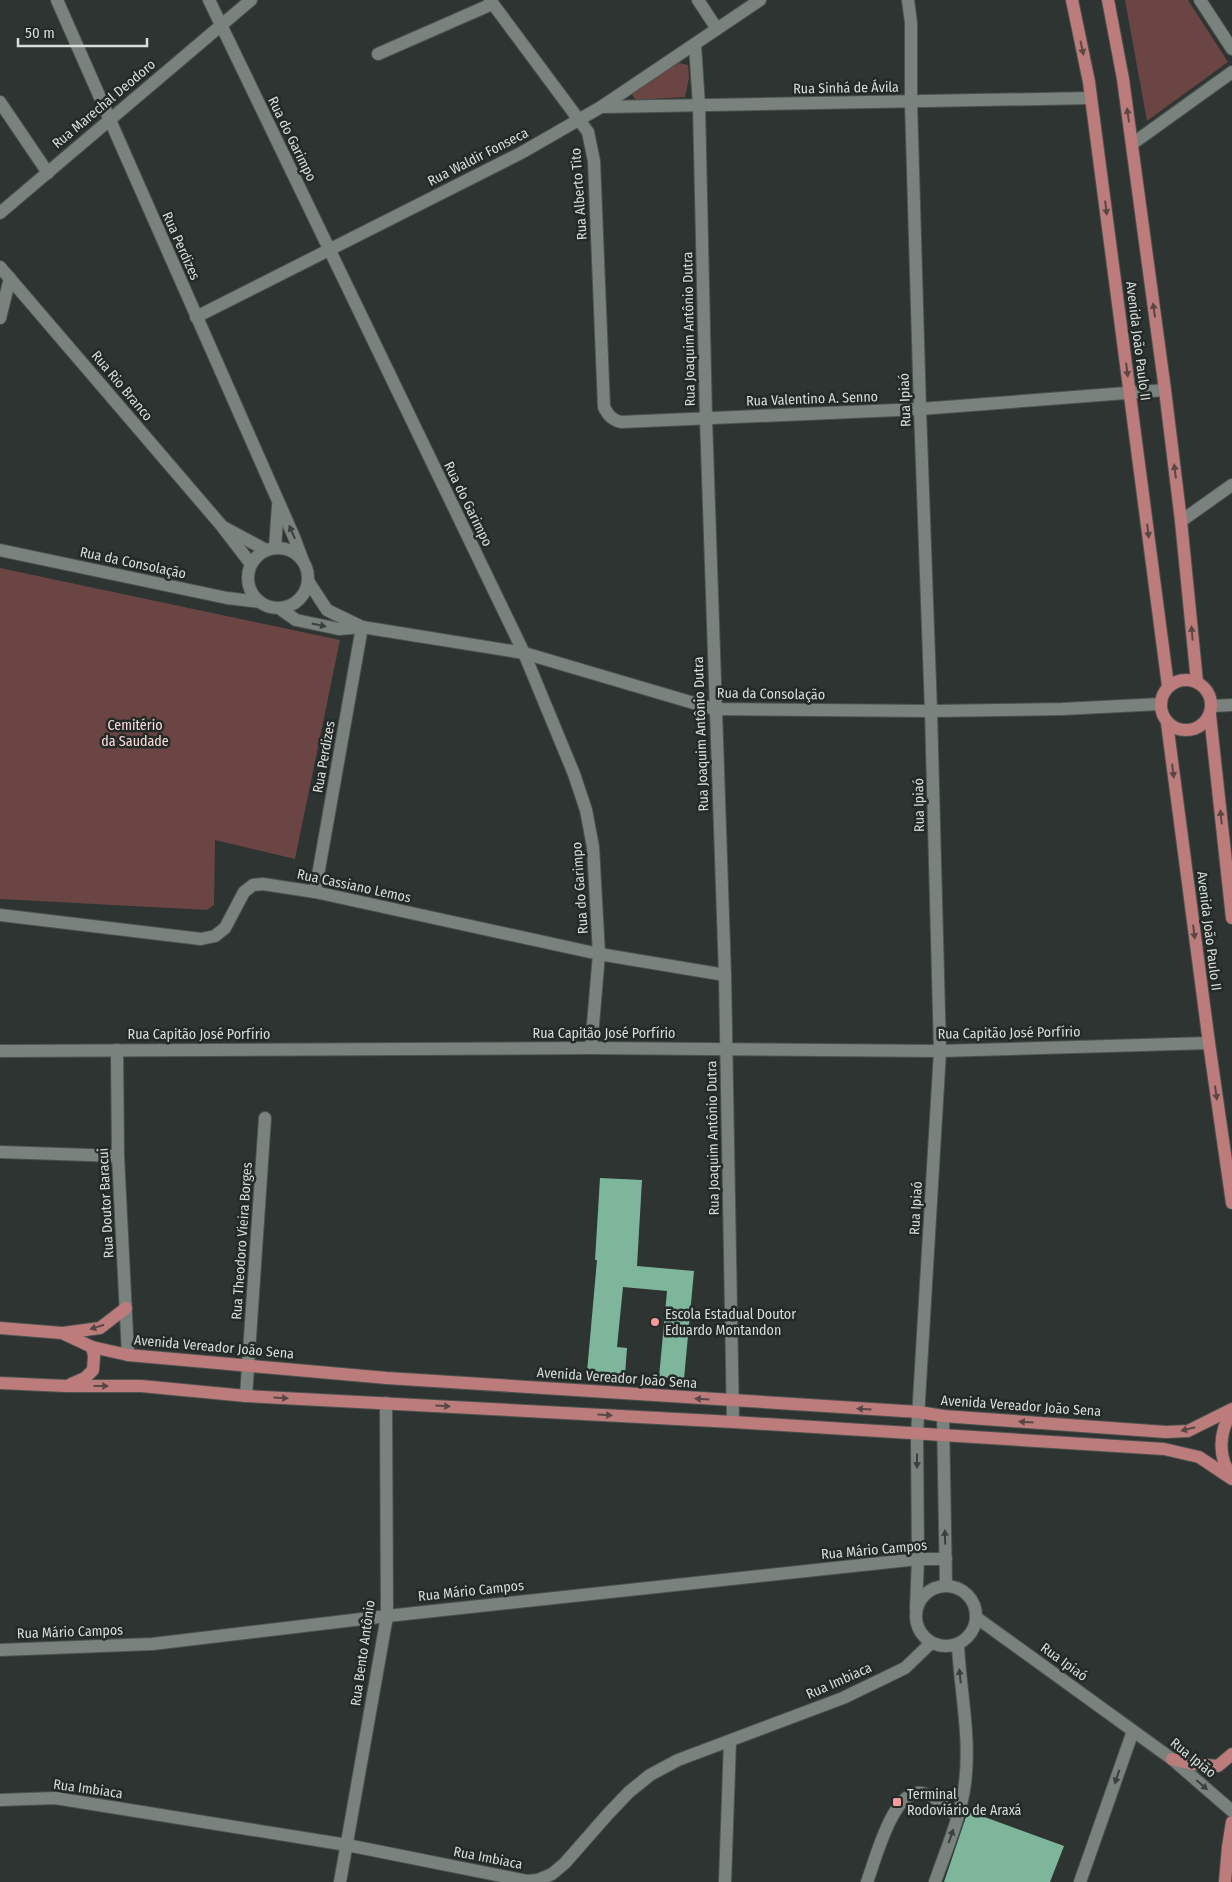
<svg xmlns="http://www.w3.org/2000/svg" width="1232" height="1882" viewBox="0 0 1232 1882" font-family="'Fira Sans Condensed',sans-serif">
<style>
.green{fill:#6b4544}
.building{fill:#7eb69c}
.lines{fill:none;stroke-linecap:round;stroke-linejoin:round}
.minor-casing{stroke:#4c524f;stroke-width:14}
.major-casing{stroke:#4c524f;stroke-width:14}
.minor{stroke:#7a827e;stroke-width:12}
.major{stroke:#bd7c7c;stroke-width:12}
.oneway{fill:#594745}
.oneway2{fill:#39403d}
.poi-dot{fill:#f59b9a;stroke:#232a27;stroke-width:2}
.labels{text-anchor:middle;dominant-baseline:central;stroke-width:5;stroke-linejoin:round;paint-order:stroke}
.street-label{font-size:14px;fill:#d8ddda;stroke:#232a27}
.park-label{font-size:14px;fill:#fedad9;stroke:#232a27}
.poi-label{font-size:14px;fill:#d8ddda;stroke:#232a27;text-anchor:start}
</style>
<rect width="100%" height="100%" fill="#2d3431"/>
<!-- green -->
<g class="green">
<path d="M 1125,0 L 1188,0 L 1228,62 L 1147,121 Z"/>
<path d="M 679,63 L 688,65 L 689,78 L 685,97 L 636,100 L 630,92 Z"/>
<path d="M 0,568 L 340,640 L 295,859 L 215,840 L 214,905 L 207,910 L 0,899 Z"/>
</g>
<!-- building -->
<g class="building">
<path d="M 600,1178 L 642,1180 L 637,1266 L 694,1271 L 684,1379 L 659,1377 L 667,1291 L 623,1287 L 617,1347 L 627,1348 L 625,1375 L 587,1372 L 597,1260 L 595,1260 Z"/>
<path d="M 968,1811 L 1064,1846 L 1050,1882 L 944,1882 Z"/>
</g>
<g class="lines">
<!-- minor casing -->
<g class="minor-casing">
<g id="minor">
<path d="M 57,0 L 294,537 L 303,561"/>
<path d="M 209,0 L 524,653 L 574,774 L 586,810 L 593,847 L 599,954 L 591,1048"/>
<path d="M 490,0 L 588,132 L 594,161 L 604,407 C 608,415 612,420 621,422 L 920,409 L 1165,390"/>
<path d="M 698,0 L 717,29"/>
<path d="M 908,0 L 911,23 L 911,102 L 920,409 L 931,711 L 940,1051 L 917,1434 L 918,1559 L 916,1609"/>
<path d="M 1200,0 L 1232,49"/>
<path d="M 695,45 L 699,106 L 706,418 L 725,975 L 733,1422"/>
<path d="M 378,54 L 492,4"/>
<path d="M 0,102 L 48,173"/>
<path d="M 602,107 L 1091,98"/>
<path d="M 1132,144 L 1232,72"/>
<path d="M 0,213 L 251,0"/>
<path d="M 0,267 L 221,525 L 251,564"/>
<path d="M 196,317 L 521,153 L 601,107 L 760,0"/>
<path d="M 0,318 L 10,278"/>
<path d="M 1181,521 L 1232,485"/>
<path d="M 225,528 L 266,550"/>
<path d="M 275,548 L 278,506"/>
<circle cx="278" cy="578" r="30"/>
<path d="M 0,550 L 227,598 L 260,602"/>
<path d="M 308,581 L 327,610 L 362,627"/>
<path d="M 279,608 L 296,620 L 339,629 L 362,627 L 524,653 L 714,709 L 931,711 L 1062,709 L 1160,704"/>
<path d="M 1212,706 L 1232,705"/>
<path d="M 315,892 L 362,627"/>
<path d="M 0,915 L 201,939 L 215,936 L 225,928 L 244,892 L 253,885 L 263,884 L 315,892 L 599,954 L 725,975"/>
<path d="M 117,1050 L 118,1156 L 128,1355"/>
<path d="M 0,1051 L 591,1048 L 940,1051 L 1209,1043"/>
<path d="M 0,1152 L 118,1156"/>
<path d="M 246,1396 L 265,1118"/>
<path d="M 943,1416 L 946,1586"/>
<circle cx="946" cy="1616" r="30"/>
<path d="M 977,1618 L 1172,1759 L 1232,1811"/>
<path d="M 0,1650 L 152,1644 L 387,1616 L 918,1559 L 946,1559"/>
<path d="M 0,1800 L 55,1798 L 347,1845 L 527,1881 L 538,1880 L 552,1874 L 565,1863 L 608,1814 L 629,1792 L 650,1775 L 678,1760 L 843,1698 L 905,1668 L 931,1643"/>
<path d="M 340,1882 L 387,1616 L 386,1403"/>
<path d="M 725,1882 L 730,1741"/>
<path d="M 867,1882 C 875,1861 893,1789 921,1793 C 935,1795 947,1808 957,1816"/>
<path d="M 935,1882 C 946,1850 961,1816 965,1783 C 971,1737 960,1690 958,1645"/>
<path d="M 1080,1882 L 1133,1731"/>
</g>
</g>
<!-- major casing -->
<g class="major-casing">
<g id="major">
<path d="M 1072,0 L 1089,82 L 1168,686"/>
<path d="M 1108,0 L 1123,79 L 1165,390 L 1181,521 L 1197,682"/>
<circle cx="1186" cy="705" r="25"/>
<path d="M 1210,715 L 1232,918"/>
<path d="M 1167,723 L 1209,1043 L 1232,1203"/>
<path d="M 0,1328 L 62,1333 L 92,1347 L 128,1355 L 387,1378 L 919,1412 L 943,1416 L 1166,1432 L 1188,1431 L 1232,1409"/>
<path d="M 63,1333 L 100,1328 L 126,1308"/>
<path d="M 0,1383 L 66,1386 L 141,1386 L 246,1396 L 733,1422 L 1164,1449 L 1199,1457 L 1232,1479"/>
<path d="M 71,1384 L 85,1378 L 93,1370 L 94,1356 L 92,1347"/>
<path d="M 1232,1412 C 1219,1431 1217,1458 1232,1476"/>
<path d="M 1172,1759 L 1193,1764 L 1218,1766 L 1232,1754"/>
<path d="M 1225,1882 L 1228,1847 L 1232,1822"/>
</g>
</g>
<!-- minor -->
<use href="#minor" class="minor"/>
<!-- major -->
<use href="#major" class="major"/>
</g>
<!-- one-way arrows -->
<defs><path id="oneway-solid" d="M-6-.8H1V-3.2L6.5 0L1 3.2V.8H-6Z" transform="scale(1.25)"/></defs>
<g class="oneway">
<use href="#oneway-solid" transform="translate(1082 48) rotate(78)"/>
<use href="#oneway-solid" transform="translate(1128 115) rotate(-98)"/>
<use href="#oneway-solid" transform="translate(1106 208) rotate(83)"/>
<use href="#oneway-solid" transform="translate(1154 310) rotate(-98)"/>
<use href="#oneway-solid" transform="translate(1127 370) rotate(83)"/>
<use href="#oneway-solid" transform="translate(1175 471) rotate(-97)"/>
<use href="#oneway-solid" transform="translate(1148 531) rotate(83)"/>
<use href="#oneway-solid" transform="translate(1192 633) rotate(-95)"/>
<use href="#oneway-solid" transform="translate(1173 771) rotate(83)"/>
<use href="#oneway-solid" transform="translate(1221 817) rotate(-96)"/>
<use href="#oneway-solid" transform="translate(1194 932) rotate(83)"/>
<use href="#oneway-solid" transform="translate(1216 1093) rotate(82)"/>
<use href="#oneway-solid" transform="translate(97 1327) rotate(162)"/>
<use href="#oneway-solid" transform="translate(101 1386)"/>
<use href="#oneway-solid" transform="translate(281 1398) rotate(3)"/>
<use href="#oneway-solid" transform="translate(702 1399) rotate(-176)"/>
<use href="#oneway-solid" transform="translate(443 1406) rotate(3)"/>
<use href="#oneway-solid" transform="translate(864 1409) rotate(-177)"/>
<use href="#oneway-solid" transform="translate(605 1415) rotate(3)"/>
<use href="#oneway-solid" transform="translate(1026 1422) rotate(-176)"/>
<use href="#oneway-solid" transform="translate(1188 1429) rotate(166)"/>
</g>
<g class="oneway2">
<use href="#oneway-solid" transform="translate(292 532) rotate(-114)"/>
<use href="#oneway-solid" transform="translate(319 625) rotate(12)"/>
<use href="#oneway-solid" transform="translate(917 1461) rotate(90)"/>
<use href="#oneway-solid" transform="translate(945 1537) rotate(-92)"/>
<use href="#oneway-solid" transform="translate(960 1676) rotate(-96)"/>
<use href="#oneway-solid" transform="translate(1117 1777) rotate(109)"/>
<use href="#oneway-solid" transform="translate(1202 1785) rotate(41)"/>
<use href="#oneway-solid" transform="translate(951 1836) rotate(-71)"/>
</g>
<!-- markers -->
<g class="poi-dot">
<circle cx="655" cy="1322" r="5"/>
<rect x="892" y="1797" width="10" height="10" rx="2.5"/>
</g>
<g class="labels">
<!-- street labels -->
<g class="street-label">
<text transform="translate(846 88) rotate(-1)">Rua Sinhá de Ávila</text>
<text transform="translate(104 104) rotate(-40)">Rua Marechal Deodoro</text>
<text transform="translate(292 139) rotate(64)">Rua do Garimpo</text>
<text transform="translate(478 157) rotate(-27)">Rua Waldir Fonseca</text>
<text transform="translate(579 194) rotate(-94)">Rua Alberto Tito</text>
<text transform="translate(181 246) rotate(66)">Rua Perdizes</text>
<text transform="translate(689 329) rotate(-91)">Rua Joaquim Antônio Dutra</text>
<text transform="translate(1138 341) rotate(83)">Avenida João Paulo II</text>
<text transform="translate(122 386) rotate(50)">Rua Rio Branco</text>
<text transform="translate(812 399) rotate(-2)">Rua Valentino A. Senno</text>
<text transform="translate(905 400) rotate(-92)">Rua Ipiaó</text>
<text transform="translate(468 504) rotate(64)">Rua do Garimpo</text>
<text transform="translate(133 563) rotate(12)">Rua da Consolação</text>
<text transform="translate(771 694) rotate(1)">Rua da Consolação</text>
<text transform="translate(701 734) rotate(-92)">Rua Joaquim Antônio Dutra</text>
<text transform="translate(324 757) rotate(-80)">Rua Perdizes</text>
<text transform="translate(919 805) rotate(-91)">Rua Ipiaó</text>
<text transform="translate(354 886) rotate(12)">Rua Cassiano Lemos</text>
<text transform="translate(580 888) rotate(-94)">Rua do Garimpo</text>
<text transform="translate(1209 931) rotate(83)">Avenida João Paulo II</text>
<text x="604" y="1033">Rua Capitão José Porfírio</text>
<text transform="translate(1009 1033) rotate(-1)">Rua Capitão José Porfírio</text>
<text x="199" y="1034">Rua Capitão José Porfírio</text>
<text transform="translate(713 1138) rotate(-91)">Rua Joaquim Antônio Dutra</text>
<text transform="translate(106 1203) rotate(-93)">Rua Doutor Baracui</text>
<text transform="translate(916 1208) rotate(-87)">Rua Ipiaó</text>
<text transform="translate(242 1241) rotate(-86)">Rua Theodoro Vieira Borges</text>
<text transform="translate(214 1347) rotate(5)">Avenida Vereador João Sena</text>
<text transform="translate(617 1378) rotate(4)">Avenida Vereador João Sena</text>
<text transform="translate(1021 1406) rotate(4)">Avenida Vereador João Sena</text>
<text transform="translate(874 1550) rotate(-5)">Rua Mário Campos</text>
<text transform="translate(471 1591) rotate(-6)">Rua Mário Campos</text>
<text transform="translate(70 1632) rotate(-2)">Rua Mário Campos</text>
<text transform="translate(363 1653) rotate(-82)">Rua Bento Antônio</text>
<text transform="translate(1064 1662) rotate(36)">Rua Ipiaó</text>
<text transform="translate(839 1681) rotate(-24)">Rua Imbiaca</text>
<text transform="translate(1193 1758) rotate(39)">Rua Ipião</text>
<text transform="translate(88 1789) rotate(8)">Rua Imbiaca</text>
<text transform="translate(488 1858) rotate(11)">Rua Imbiaca</text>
</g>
<!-- park labels -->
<g class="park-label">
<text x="135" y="725">Cemitério<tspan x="135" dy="16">da Saudade</tspan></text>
</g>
<!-- poi labels -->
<g class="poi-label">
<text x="665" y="1314">Escola Estadual Doutor<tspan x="665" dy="16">Eduardo Montandon</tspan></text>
<text x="907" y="1794">Terminal<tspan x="907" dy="16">Rodoviário de Araxá</tspan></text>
</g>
</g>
<!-- scale -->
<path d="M18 38v8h129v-8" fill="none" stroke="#d8ddda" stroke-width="2.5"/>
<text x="25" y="38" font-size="15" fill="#d8ddda" stroke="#232a27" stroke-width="4" paint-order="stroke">50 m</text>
</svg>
